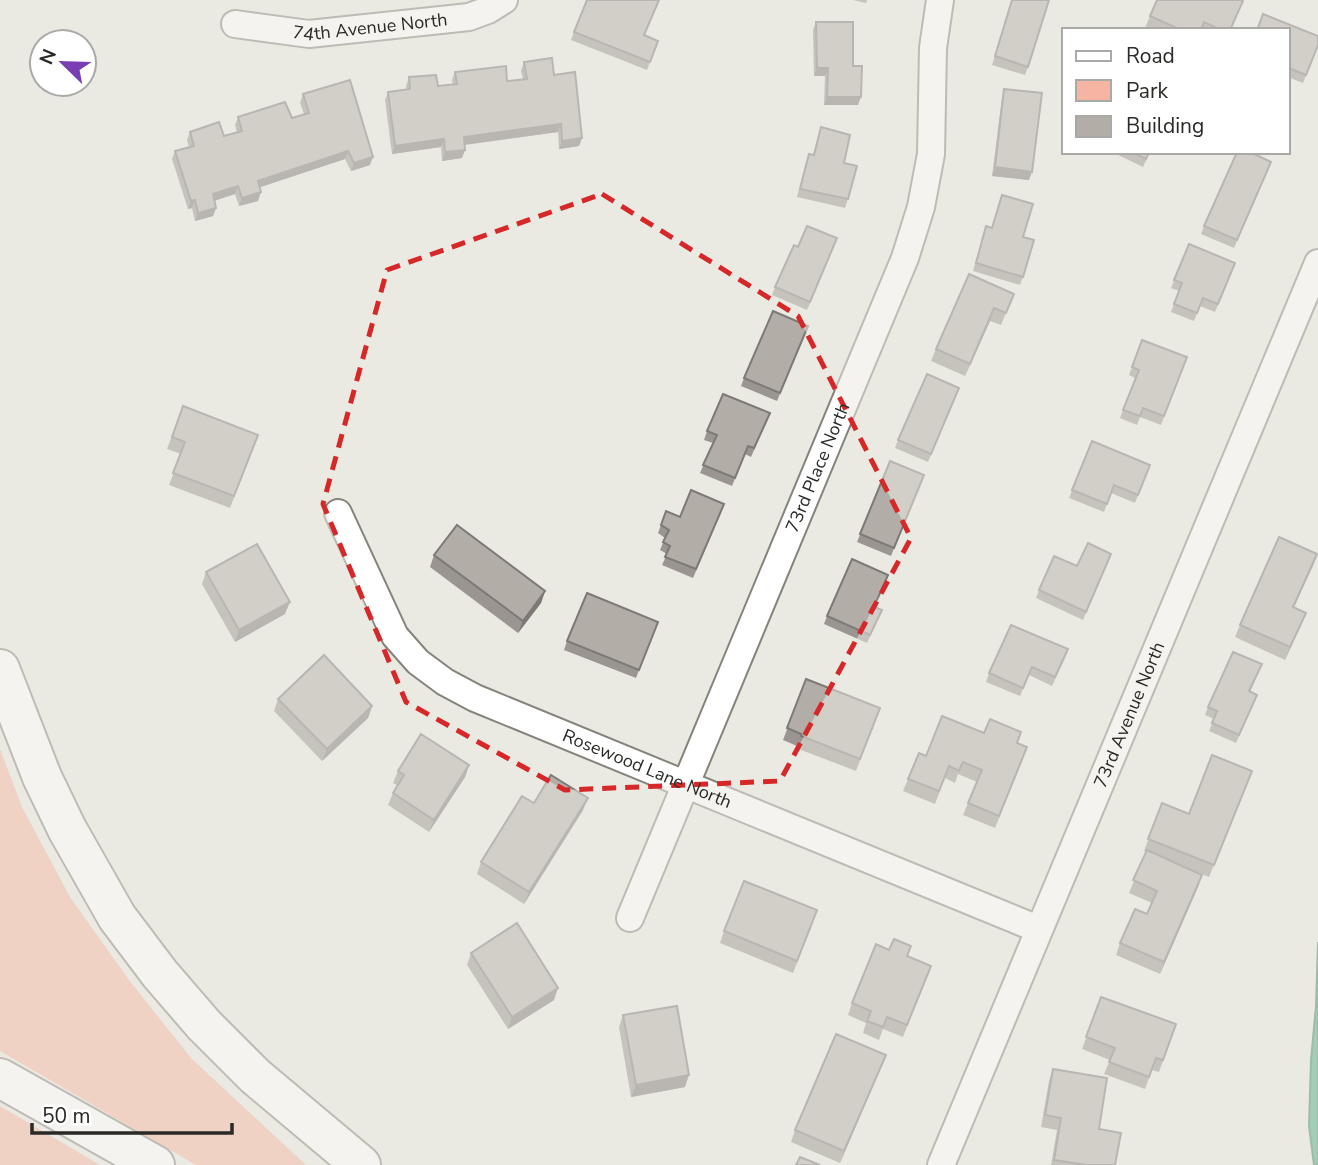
<svg xmlns="http://www.w3.org/2000/svg" width="1318" height="1165" viewBox="0 0 1318 1165" font-family="'Nunito Sans',sans-serif">
<style>
.green{fill:#f6b5a3}
.water{fill:#4faa7e;stroke:#448364;stroke-width:2}
.lines{fill:none;stroke-linecap:round;stroke-linejoin:round}
.street-casing{stroke:#85837c;stroke-width:30}
.highway-casing{stroke:#85837c;stroke-width:42}
.street{stroke:#fff;stroke-width:26}
.highway{stroke:#fff;stroke-width:38}
.wall{fill:#9a9590}
.shaded-wall{fill:#7d7976}
.building{fill:#b3ada8;stroke:#7d7976;stroke-width:2}
.marked{fill:none;stroke:#d62828;stroke-width:5;stroke-dasharray:14 9;stroke-linejoin:round}
.labels{text-anchor:middle;dominant-baseline:central;stroke-width:5;stroke-linejoin:round;paint-order:stroke}
.street-label{font-size:18px;fill:#292926;stroke:#fff}
</style>
<rect width="100%" height="100%" fill="#ebeae2"/>
<!-- green -->
<g class="green">
<path d="M 0,749 L 22,807 L 70,897 L 129,980 L 191,1058 L 306,1165 L 196,1165 L 0,1051 Z"/>
<path d="M 0,1106 L 100,1165 L 0,1165 Z"/>
</g>
<!-- water -->
<path class="water" d="M 1318,942 L 1318,1165 L 1314,1165 L 1309,1126 L 1311,1060 L 1316,1006 Z"/>
<g class="lines">
<!-- street casing -->
<g class="street-casing">
<g id="street">
<path id="s1" d="M 235,24 L 309,34 L 469,17 L 488,10 L 504,0"/>
<path id="s2" d="M 338,513 L 395,636 L 418,662 L 445,682 L 475,698 L 1038,929"/>
<path id="s3" d="M 630,918 L 905,258 L 921,207 L 931,154 L 933,48 L 940,0"/>
<path id="s4" d="M 941,1165 L 1318,263"/>
</g>
</g>
<!-- highway casing -->
<g class="highway-casing">
<g id="highway">
<path d="M 0,669 L 42,777 L 67,829 L 117,917 L 160,974 L 204,1025 L 255,1076 L 361,1165"/>
<path d="M 0,1078 L 155,1165"/>
</g>
</g>
<!-- street -->
<use href="#street" class="street"/>
<!-- highway -->
<use href="#highway" class="highway"/>
</g>
<!-- wall -->
<g class="wall">
<path d="M 853,0 L 867,0 L 866,3 Z"/>
<path d="M 1012,0 L 1028,67 L 1025,75 L 992,65 Z"/>
<path d="M 1238,13 L 1231,30 L 1150,30 L 1145,28 L 1150,16 Z"/>
<path d="M 816,22 L 853,66 L 858,105 L 824,105 L 825,76 L 814,76 L 813,30 Z"/>
<path d="M 1288,30 L 1318,46 L 1303,83 L 1288,77 Z"/>
<path d="M 574,32 L 644,36 L 658,41 L 647,70 L 571,40 Z"/>
<path d="M 524,62 L 554,75 L 582,138 L 579,146 L 559,149 L 558,132 L 465,145 L 465,150 L 462,158 L 442,161 L 441,147 L 392,154 L 385,100 L 388,92 L 407,90 L 406,86 L 409,77 L 438,86 L 453,84 L 452,80 L 455,72 L 507,81 L 523,79 L 521,71 Z"/>
<path d="M 1004,89 L 1029,180 L 992,176 L 1002,97 Z"/>
<path d="M 303,94 L 370,165 L 351,171 L 345,159 L 259,187 L 258,201 L 239,206 L 235,194 L 214,201 L 216,208 L 213,216 L 195,221 L 192,208 L 188,209 L 172,159 L 175,151 L 189,147 L 187,140 L 190,132 L 224,136 L 237,132 L 235,125 L 238,117 L 292,118 L 304,114 L 300,103 Z"/>
<path d="M 821,127 L 844,163 L 848,199 L 845,208 L 797,197 L 806,162 L 809,154 L 813,155 Z"/>
<path d="M 1112,152 L 1150,152 L 1143,167 Z"/>
<path d="M 1268,170 L 1234,248 L 1201,234 L 1204,226 Z"/>
<path d="M 986,226 L 1023,237 L 1023,277 L 1020,285 L 973,271 Z"/>
<path d="M 837,238 L 807,310 L 772,295 L 775,287 Z"/>
<path d="M 1189,244 L 1235,263 L 1215,312 L 1200,306 L 1194,321 L 1171,312 L 1179,291 L 1171,288 Z"/>
<path d="M 1014,294 L 1001,325 L 990,321 L 965,376 L 931,361 L 936,349 Z"/>
<path d="M 808,326 L 777,401 L 741,386 L 744,378 Z"/>
<path d="M 1142,340 L 1187,357 L 1161,425 L 1140,417 L 1137,425 L 1120,418 L 1135,378 L 1129,375 Z"/>
<path d="M 959,388 L 928,462 L 895,448 L 898,440 Z"/>
<path d="M 183,406 L 258,435 L 230,508 L 169,485 L 181,454 L 167,449 Z"/>
<path d="M 767,421 L 751,457 L 745,454 L 732,486 L 700,473 L 713,443 L 704,440 L 707,431 Z"/>
<path d="M 1092,441 L 1150,465 L 1135,503 L 1111,493 L 1104,512 L 1069,498 Z"/>
<path d="M 890,461 L 924,475 L 891,556 L 857,542 Z"/>
<path d="M 666,511 L 680,517 L 721,513 L 693,578 L 662,565 L 667,554 L 660,550 L 665,538 L 658,533 Z"/>
<path d="M 1111,554 L 1083,620 L 1036,598 L 1039,590 Z"/>
<path d="M 1317,554 L 1294,608 L 1301,625 L 1285,660 L 1235,637 L 1240,625 Z"/>
<path d="M 434,555 L 545,591 L 541,603 L 518,633 L 430,567 Z"/>
<path d="M 206,572 L 285,614 L 235,642 L 202,584 Z"/>
<path d="M 885,583 L 875,607 L 882,610 L 867,643 L 824,624 L 827,616 Z"/>
<path d="M 658,622 L 636,678 L 564,650 L 567,641 Z"/>
<path d="M 1065,658 L 1052,686 L 1029,675 L 1020,696 L 986,682 L 989,673 Z"/>
<path d="M 1262,664 L 1250,692 L 1254,703 L 1236,743 L 1209,731 L 1214,719 L 1205,715 L 1208,707 Z"/>
<path d="M 806,679 L 880,708 L 856,771 L 796,748 L 797,746 L 783,740 Z"/>
<path d="M 278,699 L 372,706 L 368,718 L 322,761 L 274,711 Z"/>
<path d="M 984,733 L 1017,743 L 1023,759 L 995,828 L 963,815 L 977,782 L 958,774 L 955,783 L 945,778 L 935,804 L 903,791 L 908,779 L 926,756 Z"/>
<path d="M 469,765 L 465,777 L 429,832 L 388,805 L 393,793 L 398,786 L 393,783 L 398,771 Z"/>
<path d="M 1252,771 L 1209,877 L 1194,871 L 1198,887 L 1160,974 L 1116,955 L 1120,943 L 1147,914 L 1152,903 L 1129,893 L 1146,852 L 1144,851 L 1162,803 L 1189,814 Z"/>
<path d="M 534,803 L 583,810 L 524,904 L 477,874 L 481,862 Z"/>
<path d="M 813,923 L 793,973 L 720,943 L 724,931 Z"/>
<path d="M 471,953 L 554,1000 L 508,1029 L 467,965 Z"/>
<path d="M 907,956 L 931,966 L 903,1037 L 883,1029 L 879,1040 L 863,1033 L 866,1023 L 848,1015 L 852,1003 Z"/>
<path d="M 1101,997 L 1176,1024 L 1159,1072 L 1152,1070 L 1145,1089 L 1104,1074 L 1110,1060 L 1082,1049 Z"/>
<path d="M 623,1015 L 685,1087 L 631,1097 L 619,1027 Z"/>
<path d="M 881,1067 L 840,1163 L 791,1142 L 795,1130 Z"/>
<path d="M 1053,1069 L 1099,1129 L 1115,1165 L 1051,1165 L 1057,1130 L 1041,1127 L 1049,1081 Z"/>
</g>
<!-- shaded-wall -->
<g class="shaded-wall">
<path d="M 817,68 L 828,68 L 825,76 L 814,76 Z"/>
<path d="M 827,97 L 861,97 L 858,105 L 824,105 Z"/>
<path d="M 561,124 L 558,132 L 461,145 L 464,137 Z"/>
<path d="M 582,138 L 579,146 L 559,149 L 562,141 Z"/>
<path d="M 444,139 L 441,147 L 392,154 L 395,146 Z"/>
<path d="M 465,150 L 462,158 L 442,161 L 445,152 Z"/>
<path d="M 348,151 L 345,159 L 255,189 L 258,181 Z"/>
<path d="M 373,157 L 370,165 L 351,171 L 354,163 Z"/>
<path d="M 995,167 L 1032,172 L 1029,180 L 992,176 Z"/>
<path d="M 238,186 L 235,194 L 210,202 L 213,194 Z"/>
<path d="M 261,192 L 258,201 L 239,206 L 242,198 Z"/>
<path d="M 195,200 L 192,208 L 188,209 L 191,201 Z"/>
<path d="M 216,208 L 213,216 L 195,221 L 198,213 Z"/>
<path d="M 994,308 L 990,321 L 965,376 L 970,364 Z"/>
<path d="M 1317,554 L 1313,566 L 1288,619 L 1293,607 Z"/>
<path d="M 545,591 L 541,603 L 518,633 L 523,621 Z"/>
<path d="M 290,602 L 285,614 L 235,642 L 239,630 Z"/>
<path d="M 1306,613 L 1301,625 L 1285,660 L 1290,647 Z"/>
<path d="M 372,706 L 368,718 L 322,761 L 327,749 Z"/>
<path d="M 469,765 L 465,777 L 429,832 L 434,820 Z"/>
<path d="M 588,798 L 583,810 L 524,904 L 529,892 Z"/>
<path d="M 1202,875 L 1198,887 L 1160,974 L 1164,962 Z"/>
<path d="M 558,988 L 554,1000 L 508,1029 L 512,1017 Z"/>
<path d="M 886,1055 L 881,1067 L 840,1163 L 844,1151 Z"/>
<path d="M 689,1075 L 685,1087 L 631,1097 L 636,1085 Z"/>
</g>
<!-- building -->
<g class="building">
<path d="M 587,0 L 659,0 L 644,35 L 658,41 L 650,62 L 574,32 Z"/>
<path d="M 1012,0 L 1049,0 L 1028,67 L 995,56 Z"/>
<path d="M 1157,0 L 1241,0 L 1243,1 L 1230,30 L 1221,30 L 1204,22 L 1201,30 L 1181,30 L 1150,16 Z"/>
<path d="M 1263,14 L 1318,36 L 1318,45 L 1306,75 L 1288,68 L 1288,30 L 1257,30 Z"/>
<path d="M 816,22 L 853,22 L 853,66 L 862,66 L 861,97 L 827,97 L 828,68 L 817,68 Z"/>
<path d="M 552,58 L 554,75 L 575,72 L 582,138 L 562,141 L 561,124 L 464,137 L 465,150 L 445,152 L 444,139 L 395,146 L 388,92 L 410,89 L 409,77 L 436,75 L 438,86 L 457,84 L 455,72 L 506,66 L 507,81 L 527,79 L 524,62 Z"/>
<path d="M 350,80 L 373,157 L 354,163 L 348,151 L 258,181 L 261,192 L 242,198 L 238,186 L 213,194 L 216,208 L 198,213 L 195,200 L 191,201 L 175,151 L 194,146 L 190,132 L 219,122 L 224,136 L 242,131 L 238,117 L 285,102 L 292,118 L 309,113 L 303,94 Z"/>
<path d="M 1004,89 L 1042,93 L 1032,172 L 995,167 Z"/>
<path d="M 821,127 L 850,135 L 844,163 L 857,166 L 848,199 L 800,189 L 809,154 L 814,155 Z"/>
<path d="M 1132,152 L 1149,152 L 1146,159 Z"/>
<path d="M 1237,152 L 1250,152 L 1271,162 L 1237,240 L 1204,226 Z"/>
<path d="M 1002,195 L 1033,204 L 1023,237 L 1034,240 L 1023,277 L 976,263 L 986,226 L 992,228 Z"/>
<path d="M 807,226 L 837,238 L 810,302 L 775,287 L 794,245 L 798,247 Z"/>
<path d="M 1189,244 L 1235,263 L 1218,304 L 1203,298 L 1197,313 L 1174,304 L 1182,283 L 1174,280 Z"/>
<path d="M 969,274 L 1014,294 L 1006,313 L 994,308 L 970,364 L 936,349 Z"/>
<path d="M 773,311 L 808,326 L 780,393 L 744,378 Z"/>
<path d="M 1142,340 L 1187,357 L 1164,416 L 1143,408 L 1140,416 L 1123,410 L 1139,370 L 1132,367 Z"/>
<path d="M 927,374 L 959,388 L 931,454 L 898,440 Z"/>
<path d="M 723,394 L 770,413 L 754,448 L 748,446 L 735,478 L 703,465 L 717,435 L 707,431 Z"/>
<path d="M 183,406 L 258,435 L 234,496 L 173,473 L 185,442 L 172,437 Z"/>
<path d="M 1092,441 L 1150,465 L 1138,495 L 1114,485 L 1107,504 L 1072,490 Z"/>
<path d="M 890,461 L 924,475 L 894,548 L 860,534 Z"/>
<path d="M 691,490 L 724,504 L 696,569 L 665,557 L 670,546 L 663,542 L 669,530 L 661,525 L 666,511 L 680,517 Z"/>
<path d="M 457,525 L 545,591 L 523,621 L 434,555 Z"/>
<path d="M 1279,537 L 1317,554 L 1293,607 L 1306,613 L 1290,647 L 1240,625 Z"/>
<path d="M 1088,543 L 1111,554 L 1086,612 L 1039,590 L 1054,556 L 1077,566 Z"/>
<path d="M 257,544 L 290,602 L 239,630 L 206,572 Z"/>
<path d="M 852,559 L 888,575 L 874,607 L 882,610 L 870,635 L 827,616 Z"/>
<path d="M 587,593 L 658,622 L 639,670 L 567,641 Z"/>
<path d="M 1011,625 L 1068,649 L 1055,677 L 1032,667 L 1023,688 L 989,673 Z"/>
<path d="M 1233,652 L 1262,664 L 1249,691 L 1257,695 L 1239,735 L 1212,723 L 1217,711 L 1208,707 Z"/>
<path d="M 324,655 L 372,706 L 327,749 L 278,699 Z"/>
<path d="M 806,679 L 880,708 L 860,759 L 801,736 L 801,734 L 787,728 Z"/>
<path d="M 942,716 L 984,733 L 990,719 L 1021,732 L 1017,743 L 1027,747 L 999,816 L 968,803 L 982,770 L 963,762 L 959,771 L 949,766 L 939,791 L 908,779 L 919,753 L 926,756 Z"/>
<path d="M 421,734 L 469,765 L 434,820 L 393,793 L 404,775 L 398,771 Z"/>
<path d="M 1212,755 L 1252,771 L 1214,865 L 1148,839 L 1162,803 L 1189,814 Z"/>
<path d="M 551,775 L 588,798 L 529,892 L 481,862 L 522,796 L 534,803 Z"/>
<path d="M 1147,850 L 1202,875 L 1164,962 L 1120,943 L 1135,909 L 1147,914 L 1157,891 L 1133,880 Z"/>
<path d="M 744,881 L 817,910 L 797,961 L 724,931 Z"/>
<path d="M 517,923 L 558,988 L 512,1017 L 471,953 Z"/>
<path d="M 894,939 L 911,946 L 907,956 L 931,966 L 907,1025 L 887,1017 L 883,1027 L 867,1021 L 871,1011 L 852,1003 L 876,944 L 889,950 Z"/>
<path d="M 1101,997 L 1176,1024 L 1163,1060 L 1156,1058 L 1149,1077 L 1109,1062 L 1115,1048 L 1086,1037 Z"/>
<path d="M 677,1006 L 689,1075 L 636,1085 L 623,1015 Z"/>
<path d="M 836,1034 L 886,1055 L 844,1151 L 795,1130 Z"/>
<path d="M 1053,1069 L 1107,1078 L 1099,1129 L 1121,1133 L 1115,1165 L 1086,1165 L 1054,1160 L 1061,1118 L 1045,1115 Z"/>
<path d="M 800,1157 L 820,1165 L 796,1165 Z"/>
</g>
<!-- marked area -->
<path d="M0 0H1318V1165H0ZM 602,194 L 798,316 L 911,538 L 780,781 L 565,790 L 406,702 L 323,504 L 387,270 Z" fill="#ebeae2" fill-opacity=".55" fill-rule="evenodd"/>
<path class="marked" d="M 602,194 L 798,316 L 911,538 L 780,781 L 565,790 L 406,702 L 323,504 L 387,270 Z"/>
<g class="labels">
<!-- street labels -->
<g class="street-label">
<text stroke="none"><textPath href="#s1" startOffset="136">74th Avenue North</textPath></text>
<text stroke="none"><textPath href="#s3" startOffset="488">73rd Place North</textPath></text>
<text stroke="none"><textPath href="#s4" startOffset="488">73rd Avenue North</textPath></text>
<text stroke="none"><textPath href="#s2" startOffset="424">Rosewood Lane North</textPath></text>
</g>
</g>
<!-- legend -->
<rect x="1062" y="28" width="228" height="126" fill="#ffffff" stroke="#a9a9a8" stroke-width="2"/>
<rect x="1076" y="51" width="35" height="10" fill="#ffffff" stroke="#a9a9a8" stroke-width="2"/>
<text x="1126" y="63" font-size="21" fill="#292926">Road</text>
<rect x="1076" y="80" width="35" height="21" fill="#f6b5a3" stroke="#a9a9a8" stroke-width="2"/>
<text x="1126" y="98" font-size="21" fill="#292926">Park</text>
<rect x="1076" y="116" width="35" height="21" fill="#b3ada8" stroke="#a9a9a8" stroke-width="2"/>
<text x="1126" y="133" font-size="21" fill="#292926">Building</text>
<!-- north arrow -->
<g transform="translate(63 63) rotate(293)"><circle r="33" fill="#ffffff" stroke="#a9a9a8" stroke-width="2"/>
<path d="M0-5L12 26L0 18L-12 26Z" fill="#793eb3"/>
<text y="-10" font-size="19" font-weight="bold" text-anchor="middle" fill="#292926">N</text>
</g>
<!-- scale -->
<path d="M32 1123v10h200v-10" fill="none" stroke="#292926" stroke-width="3.5"/>
<text x="42" y="1123" font-size="21" fill="#292926" stroke="#ffffff" stroke-width="5" paint-order="stroke">50 m</text>
</svg>
